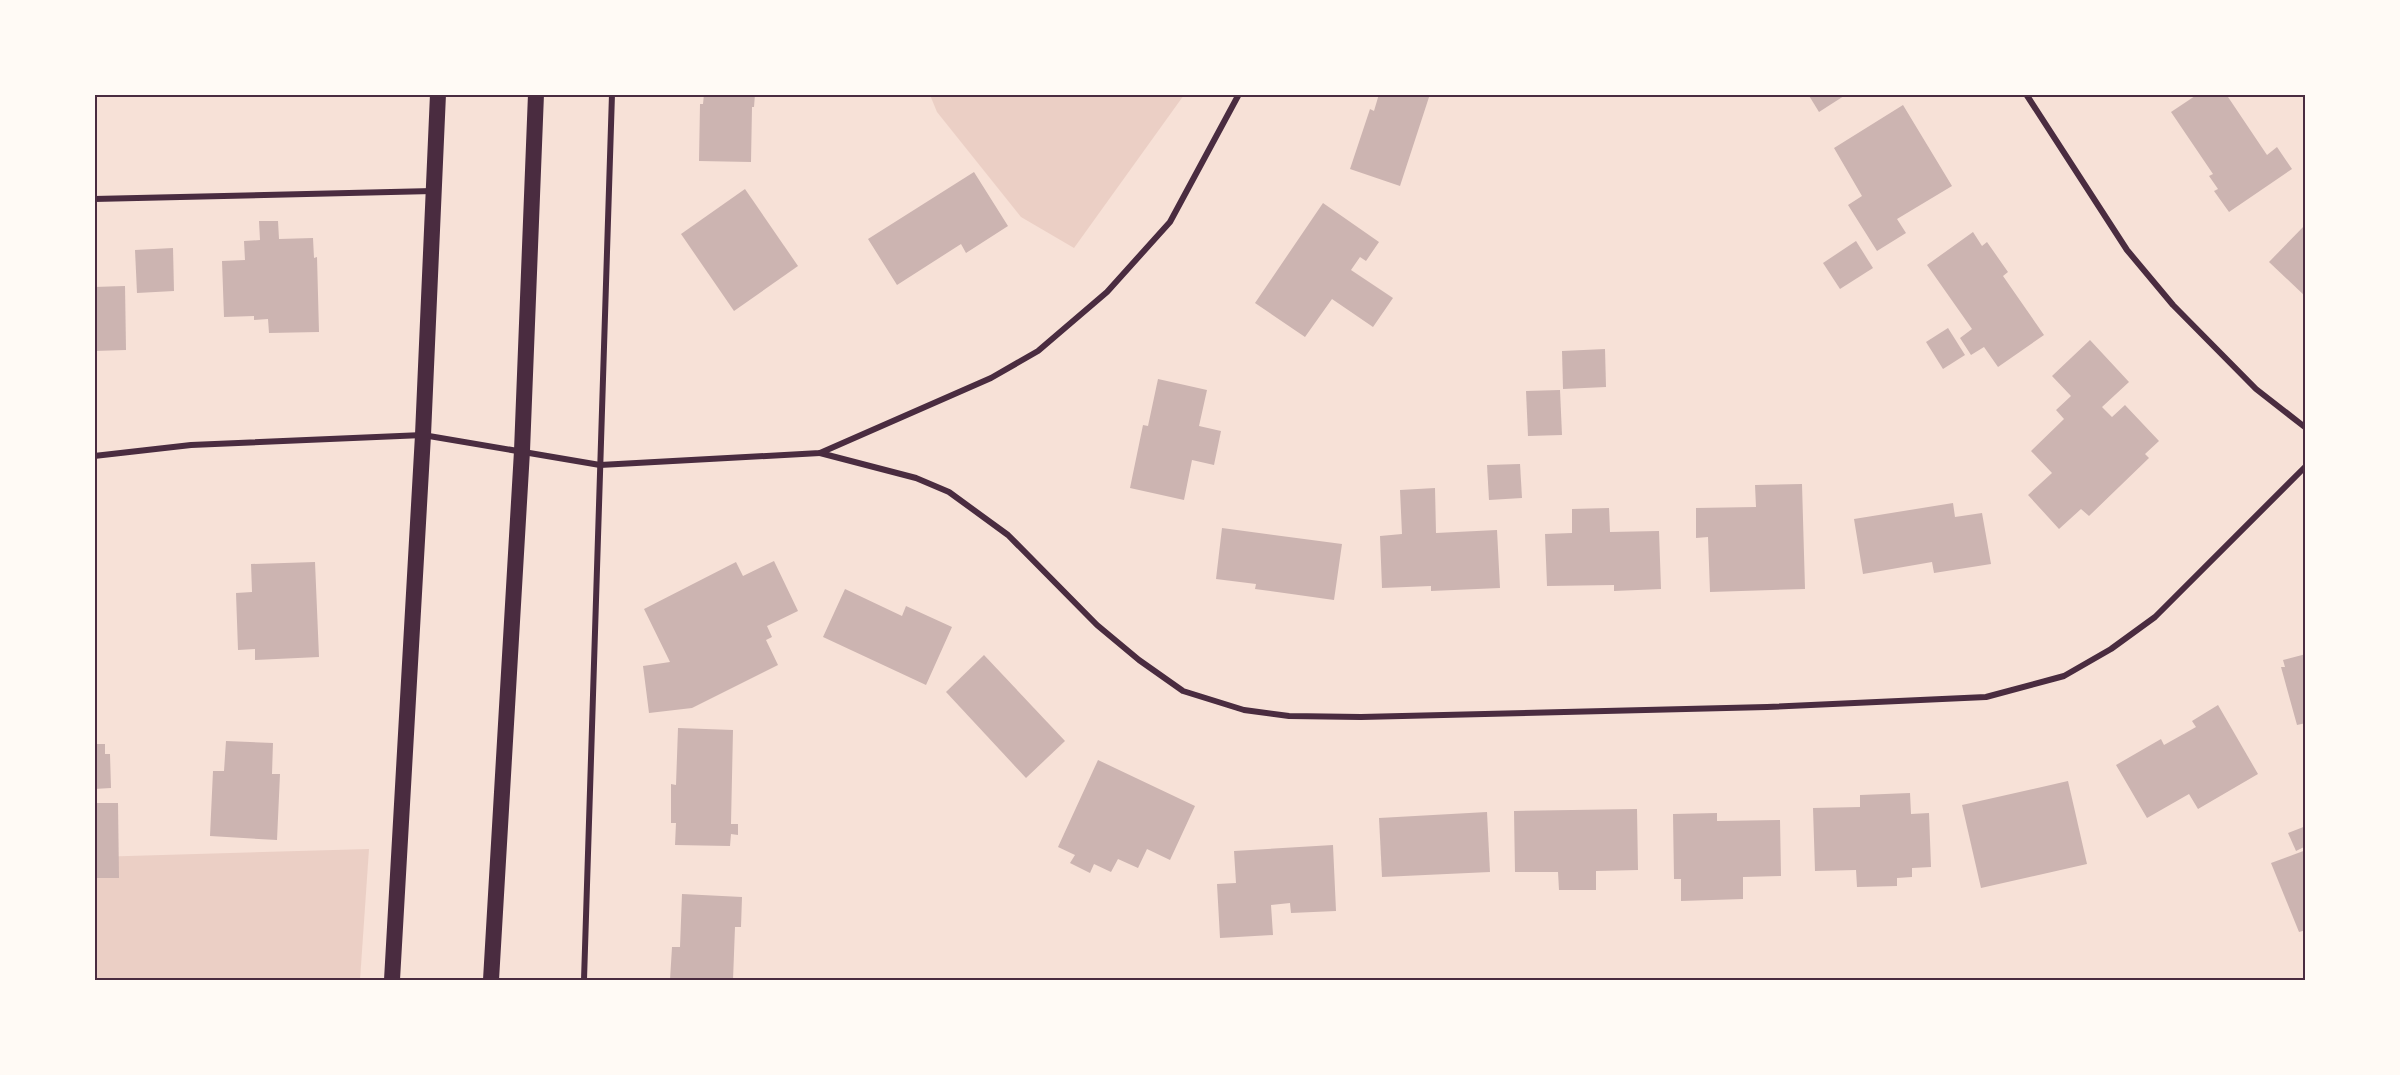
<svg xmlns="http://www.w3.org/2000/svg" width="2400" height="1075" viewBox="0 0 2400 1075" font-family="Rubik,sans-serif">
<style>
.green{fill:#ebcfc5}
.building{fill:#ccb4b1}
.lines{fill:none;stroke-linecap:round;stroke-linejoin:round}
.minor{stroke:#4a2c40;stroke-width:6}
.trunk{stroke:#4a2c40;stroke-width:16}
.neatline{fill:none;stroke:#4a2c40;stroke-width:2}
</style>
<rect width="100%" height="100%" fill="#f7e1d7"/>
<!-- green -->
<g class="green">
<path d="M 930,95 L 1184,95 L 1074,248 L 1021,217 L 937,112 Z"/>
<path d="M 369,849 L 360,980 L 95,980 L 94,857 Z"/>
</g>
<!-- building -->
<g class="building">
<path d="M 704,94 L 755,94 L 754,107 L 752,107 L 751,162 L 699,161 L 700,104 L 703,104 Z"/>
<path d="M 1379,94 L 1430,94 L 1400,186 L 1350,169 L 1370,109 L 1374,111 Z"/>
<path d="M 1808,94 L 1847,94 L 1819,112 Z"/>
<path d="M 2198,94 L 2226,94 L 2267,155 L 2277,147 L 2292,169 L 2229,212 L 2214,191 L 2218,189 L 2209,176 L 2213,174 L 2171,112 Z"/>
<path d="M 1903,105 L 1952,186 L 1897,219 L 1906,233 L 1877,251 L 1848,205 L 1862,196 L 1834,148 Z"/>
<path d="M 974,172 L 1008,226 L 966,253 L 961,244 L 897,285 L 868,239 Z"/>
<path d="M 745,189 L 798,266 L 734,311 L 681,234 Z"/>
<path d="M 1323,203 L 1379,242 L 1366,261 L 1360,257 L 1351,270 L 1393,298 L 1373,327 L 1332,299 L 1305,337 L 1255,303 Z"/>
<path d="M 259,221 L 278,221 L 279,239 L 313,238 L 314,258 L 317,257 L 319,332 L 269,333 L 268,319 L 254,320 L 254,316 L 224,317 L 222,261 L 245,260 L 244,241 L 260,240 Z"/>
<path d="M 2306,224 L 2306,297 L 2269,262 Z"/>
<path d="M 1973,232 L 1982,246 L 1987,242 L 2008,272 L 2003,276 L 2044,335 L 1998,367 L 1984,347 L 1971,355 L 1960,338 L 1972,329 L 1927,265 Z"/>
<path d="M 1856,241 L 1873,268 L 1840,289 L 1823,263 Z"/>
<path d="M 173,248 L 174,291 L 137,293 L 135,250 Z"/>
<path d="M 125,286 L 126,350 L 94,351 L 94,287 Z"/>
<path d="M 1948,328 L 1965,355 L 1943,369 L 1926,342 Z"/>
<path d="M 2090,340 L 2129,382 L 2102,407 L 2112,417 L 2125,405 L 2159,441 L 2145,454 L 2149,458 L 2089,516 L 2081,509 L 2059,529 L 2028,495 L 2052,473 L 2031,451 L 2064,419 L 2056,410 L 2071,396 L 2052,376 Z"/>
<path d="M 1605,349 L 1606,387 L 1563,389 L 1562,351 Z"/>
<path d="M 1158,379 L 1207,390 L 1199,426 L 1221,431 L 1214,465 L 1192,460 L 1184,500 L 1130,488 L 1143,425 L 1148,426 Z"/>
<path d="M 1560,390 L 1562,435 L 1528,436 L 1526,391 Z"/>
<path d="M 1520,464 L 1522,498 L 1489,500 L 1487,465 Z"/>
<path d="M 1802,484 L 1805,589 L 1710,592 L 1708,537 L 1696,538 L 1696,508 L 1756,507 L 1755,485 Z"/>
<path d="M 1435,488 L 1436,533 L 1497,530 L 1500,588 L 1431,591 L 1431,586 L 1382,588 L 1380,536 L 1402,534 L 1400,490 Z"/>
<path d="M 1953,503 L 1955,517 L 1982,513 L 1991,564 L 1934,573 L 1932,562 L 1863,574 L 1854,519 Z"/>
<path d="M 1609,508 L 1610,532 L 1659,531 L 1661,589 L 1614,591 L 1614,585 L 1547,586 L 1545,534 L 1572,533 L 1572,509 Z"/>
<path d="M 1222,528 L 1342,544 L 1334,600 L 1255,589 L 1256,584 L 1216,579 Z"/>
<path d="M 774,561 L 798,611 L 767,626 L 772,637 L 766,640 L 778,665 L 692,708 L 649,713 L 643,666 L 670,662 L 644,609 L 736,562 L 743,576 Z"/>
<path d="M 315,562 L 319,657 L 255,660 L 255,649 L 238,650 L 236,593 L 252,592 L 251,564 Z"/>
<path d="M 845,589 L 902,616 L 906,606 L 952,627 L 926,685 L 823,637 Z"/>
<path d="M 2306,654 L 2306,723 L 2297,725 L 2281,667 L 2285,667 L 2283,660 Z"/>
<path d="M 984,655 L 1065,741 L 1026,778 L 946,692 Z"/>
<path d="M 2218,705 L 2258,774 L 2198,809 L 2189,794 L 2147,818 L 2116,765 L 2161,739 L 2164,745 L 2196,727 L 2192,721 Z"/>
<path d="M 678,728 L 733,730 L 731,824 L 738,824 L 738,835 L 731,834 L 730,846 L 675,845 L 676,823 L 671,823 L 671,784 L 676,785 Z"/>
<path d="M 226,741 L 273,743 L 272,774 L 280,774 L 277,840 L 210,836 L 213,771 L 224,771 Z"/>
<path d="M 94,744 L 105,744 L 105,754 L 110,754 L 111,788 L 94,789 Z"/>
<path d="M 1098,760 L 1195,806 L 1170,860 L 1147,849 L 1138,868 L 1118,859 L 1111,872 L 1094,864 L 1090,873 L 1070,863 L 1075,855 L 1058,847 Z"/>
<path d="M 2068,781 L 2087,864 L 1981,888 L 1962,805 Z"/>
<path d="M 1910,793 L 1911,814 L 1929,813 L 1931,867 L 1912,868 L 1912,877 L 1897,878 L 1897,886 L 1857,887 L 1856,870 L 1815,871 L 1813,808 L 1860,807 L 1860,795 Z"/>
<path d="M 94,803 L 118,803 L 119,878 L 94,878 Z"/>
<path d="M 1637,809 L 1638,870 L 1596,871 L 1596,890 L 1559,890 L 1558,872 L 1515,872 L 1514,811 Z"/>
<path d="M 1487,812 L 1490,872 L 1382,877 L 1379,818 Z"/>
<path d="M 1717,813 L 1717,821 L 1780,820 L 1781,876 L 1743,877 L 1743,899 L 1681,901 L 1681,879 L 1674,879 L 1673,814 Z"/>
<path d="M 2306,826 L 2306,846 L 2296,851 L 2288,833 Z"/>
<path d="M 1333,845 L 1336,911 L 1291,913 L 1290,903 L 1271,905 L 1273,935 L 1220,938 L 1217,884 L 1236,883 L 1234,851 Z"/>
<path d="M 2306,850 L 2306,930 L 2299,932 L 2271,863 Z"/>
<path d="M 682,894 L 742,897 L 741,927 L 735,927 L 733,980 L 670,980 L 672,947 L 680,947 Z"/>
</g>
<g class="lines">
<!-- minor -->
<g class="minor">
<path d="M 2026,94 L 2127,250 L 2173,305 L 2256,389 L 2306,428"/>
<path d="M 94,199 L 433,191"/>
<path d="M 820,453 L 916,478 L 949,492 L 1008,535 L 1097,625 L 1139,660 L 1183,691 L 1244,710 L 1289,716 L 1361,717 L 1767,707 L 1986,697 L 2064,676 L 2111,649 L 2155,617 L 2306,466"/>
<path d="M 94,456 L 191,445 L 423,435 L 600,465 L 820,453 L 991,378 L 1038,351 L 1107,292 L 1170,222 L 1239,94"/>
<path d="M 584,980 L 612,94"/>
</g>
<!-- trunk -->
<g class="trunk">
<path d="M 392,980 L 423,435 L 438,94"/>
<path d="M 491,980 L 522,451 L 536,94"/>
</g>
</g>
<!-- border -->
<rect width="2400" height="1075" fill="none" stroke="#fffaf5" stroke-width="192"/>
<rect x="96" y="96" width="2208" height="883" class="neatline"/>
</svg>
